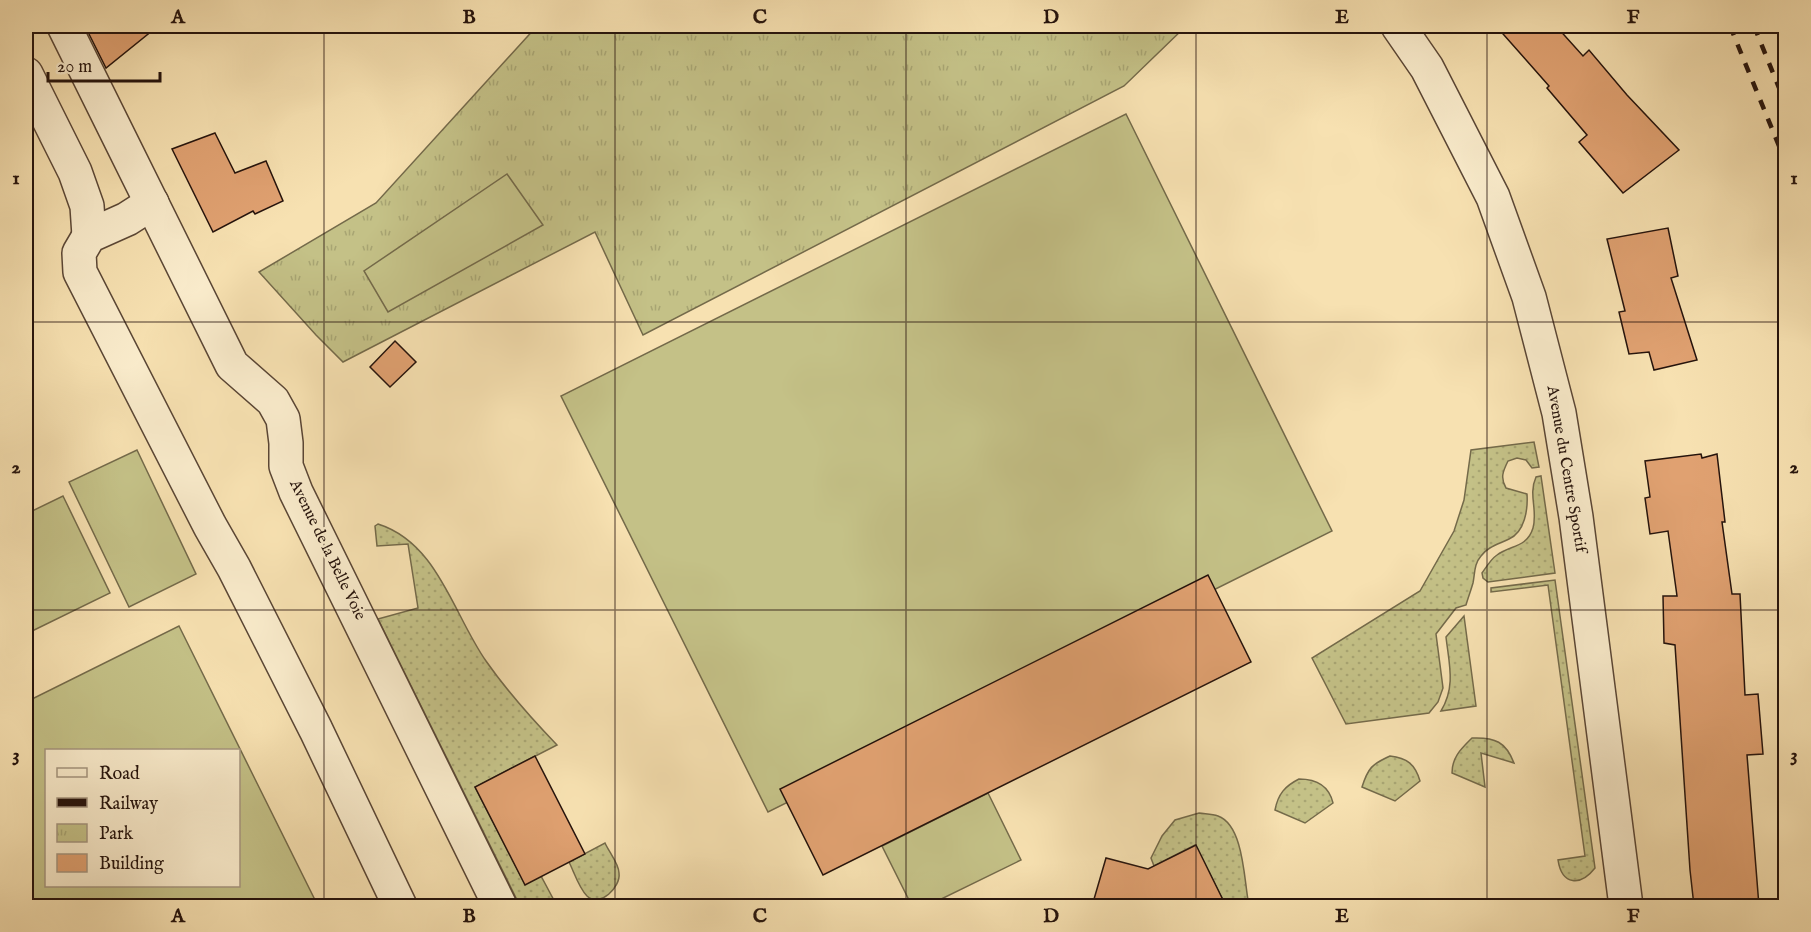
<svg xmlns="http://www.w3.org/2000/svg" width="1811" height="932" viewBox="0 0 1811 932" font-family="'IM FELL English',serif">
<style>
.grass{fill:url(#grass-dots);stroke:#746a4a;stroke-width:1.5}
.park{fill:url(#park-tufts);stroke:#746a4a;stroke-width:1.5}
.pitch{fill:#c4c187;stroke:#746a4a;stroke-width:1.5;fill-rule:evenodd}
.building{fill:#e0a171;stroke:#25130c;stroke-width:1.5}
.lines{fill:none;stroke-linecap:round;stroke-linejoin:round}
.minor-casing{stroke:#5a4635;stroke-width:36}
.minor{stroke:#faeccc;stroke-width:33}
.rail{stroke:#25130c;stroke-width:4.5;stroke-dasharray:10 10;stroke-linecap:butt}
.grid{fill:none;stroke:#25130c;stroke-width:1.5;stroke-opacity:0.55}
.labels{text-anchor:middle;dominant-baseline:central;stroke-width:4.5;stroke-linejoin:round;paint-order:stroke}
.street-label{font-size:16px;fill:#25130c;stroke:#faeccc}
.neatline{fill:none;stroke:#25130c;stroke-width:2}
.grid-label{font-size:20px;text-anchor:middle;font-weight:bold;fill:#25130c}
</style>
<defs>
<pattern id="grass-dots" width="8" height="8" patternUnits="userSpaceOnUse" patternTransform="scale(1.5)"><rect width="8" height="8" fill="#c4c187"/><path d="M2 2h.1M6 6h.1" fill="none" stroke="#a8a573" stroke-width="1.8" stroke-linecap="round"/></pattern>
<pattern id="park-tufts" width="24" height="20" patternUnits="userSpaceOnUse" patternTransform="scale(1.5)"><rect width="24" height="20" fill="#c4c187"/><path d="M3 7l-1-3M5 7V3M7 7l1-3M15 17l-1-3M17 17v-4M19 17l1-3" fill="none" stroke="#a8a573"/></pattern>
</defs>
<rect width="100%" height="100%" fill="#f7e1b1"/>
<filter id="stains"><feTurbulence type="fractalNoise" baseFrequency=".00333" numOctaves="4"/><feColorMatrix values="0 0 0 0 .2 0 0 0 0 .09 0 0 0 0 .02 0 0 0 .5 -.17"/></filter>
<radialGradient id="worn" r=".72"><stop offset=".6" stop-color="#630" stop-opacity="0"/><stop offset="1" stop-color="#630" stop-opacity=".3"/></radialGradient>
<!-- grass -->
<g class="grass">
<path d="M 1534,442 L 1539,467 L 1532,468 L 1526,460 L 1517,458 L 1508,461 C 1503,471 1500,478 1506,488 L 1527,494 C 1528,509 1525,532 1509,539 C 1499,544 1487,547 1481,556 C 1474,564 1475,573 1473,583 C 1471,590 1468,598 1466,605 L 1456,608 L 1436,634 L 1443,688 L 1438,702 L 1429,713 L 1346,724 L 1312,658 L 1420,591 L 1454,531 L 1464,500 L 1471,450 Z"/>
<path d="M 1541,476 L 1555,573 L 1488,582 L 1483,578 L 1482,573 C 1487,566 1491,559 1497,555 C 1510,545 1527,548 1533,528 C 1538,510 1528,495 1536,477 Z"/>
<path d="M 378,524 C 438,543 453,614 486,661 C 507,691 531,718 557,745 L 475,787 L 525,884 L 541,876 L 557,906 L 520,906 L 378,619 L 418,608 L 408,544 L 377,546 L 375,526 Z"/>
<path d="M 1555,580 L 1595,868 C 1581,886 1562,886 1558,860 L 1585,856 L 1548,585 L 1491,592 L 1491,588 Z"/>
<path d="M 1464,616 L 1476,706 L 1441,711 C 1456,686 1449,664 1446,637 Z"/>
<path d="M 1472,738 C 1495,737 1506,742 1514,763 L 1481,753 L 1485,787 L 1452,773 C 1452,757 1461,749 1472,738 Z"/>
<path d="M 1390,756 C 1407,758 1415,764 1420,781 L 1395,801 L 1362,787 C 1368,768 1372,764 1390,756 Z"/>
<path d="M 1299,779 C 1316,779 1329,786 1333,803 L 1305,823 L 1275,810 C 1278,794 1285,786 1299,779 Z"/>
<path d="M 1199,813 C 1205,814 1212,814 1218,816 C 1243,825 1244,877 1248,900 L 1246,906 L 1226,906 L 1195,845 L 1154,866 L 1151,858 L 1162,836 L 1175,820 Z"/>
<path d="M 605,843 C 609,852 619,864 619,873 C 621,887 600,908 587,896 C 579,888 574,872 569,862 Z"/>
</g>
<!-- park -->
<path class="park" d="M 537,26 L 1186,26 L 1124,86 L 643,335 L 595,232 L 343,362 L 316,335 L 259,272 L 376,203 Z"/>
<!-- pitch -->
<g class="pitch">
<path d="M 1126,114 L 1332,531 L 768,812 L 561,396 Z"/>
<path d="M 507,174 L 543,225 L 388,312 L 364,271 Z"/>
<path d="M 137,450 L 196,574 L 129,607 L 69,482 Z"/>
<path d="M 63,496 L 110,593 L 26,634 L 26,514 Z"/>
<path d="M 179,626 L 318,906 L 26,906 L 26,702 ZM 238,750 L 238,886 L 46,886 L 46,750 Z"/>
<path d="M 988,793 L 1021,860 L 927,906 L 912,906 L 882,846 Z"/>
</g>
<!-- building -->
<g class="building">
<path d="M 85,26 L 158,26 L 106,68 Z"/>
<path d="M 1496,26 L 1556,26 L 1583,56 L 1589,50 L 1627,95 L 1679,150 L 1623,193 L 1579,142 L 1587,135 L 1547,88 L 1549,86 Z"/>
<path d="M 215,133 L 235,173 L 266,161 L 283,201 L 255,214 L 253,211 L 213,232 L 172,149 Z"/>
<path d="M 1668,228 L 1678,276 L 1671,278 L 1697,360 L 1654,370 L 1649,352 L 1629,354 L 1619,312 L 1625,311 L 1607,239 Z"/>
<path d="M 395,341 L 416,362 L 390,387 L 370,367 Z"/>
<path d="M 1701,454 L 1702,458 L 1717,454 L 1725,522 L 1722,522 L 1732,594 L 1740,594 L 1745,695 L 1758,694 L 1763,754 L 1747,755 L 1759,906 L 1694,906 L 1690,870 L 1675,645 L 1664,643 L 1663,596 L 1677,596 L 1668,531 L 1650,534 L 1645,498 L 1650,497 L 1645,461 Z"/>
<path d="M 1208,575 L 1251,662 L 823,875 L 780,789 Z"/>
<path d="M 535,756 L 585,854 L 525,885 L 475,787 Z"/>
<path d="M 1196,845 L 1226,906 L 1092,906 L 1106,858 L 1148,869 Z"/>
</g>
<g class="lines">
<!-- minor casing -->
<g class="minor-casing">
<g id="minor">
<path d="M 64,26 L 232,365 L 273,401 L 283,419 L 286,443 L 286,466 L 296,492 L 500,906"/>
<path d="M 1398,26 L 1427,68 L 1493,197 L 1529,297 L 1559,413 L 1576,517 L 1626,906"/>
<path d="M 26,74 L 75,172 L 87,206 L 89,236"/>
<path d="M 152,203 L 127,219 L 89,236 L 79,253 L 80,272 L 210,526 L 234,568 L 316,730 L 400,906"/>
</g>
</g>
<!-- minor -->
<use href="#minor" class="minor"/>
<!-- rail -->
<g class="rail">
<path d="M 1730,26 L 1786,163"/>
<path d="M 1754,26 L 1786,105"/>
</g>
</g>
<!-- grid -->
<path class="grid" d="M 324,26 L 324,906M 615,26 L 615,906M 906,26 L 906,906M 1196,26 L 1196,906M 1487,26 L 1487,906M 26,322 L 1786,322M 26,610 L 1786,610"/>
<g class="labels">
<!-- street labels -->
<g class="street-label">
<text transform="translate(1566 469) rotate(80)">Avenue du Centre Sportif</text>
<text transform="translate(327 550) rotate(64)">Avenue de la Belle Voie</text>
</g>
</g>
<!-- margin -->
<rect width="1811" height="932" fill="none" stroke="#f7e1b1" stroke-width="66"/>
<!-- legend -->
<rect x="45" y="749" width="195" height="138" fill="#faeccc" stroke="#a5957f" stroke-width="1.5"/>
<rect x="57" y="768" width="30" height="9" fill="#faeccc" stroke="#a5957f" stroke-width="1.5"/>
<text x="99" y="779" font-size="18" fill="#25130c">Road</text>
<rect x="57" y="798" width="30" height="9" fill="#25130c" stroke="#a5957f" stroke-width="1.5"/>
<text x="99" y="809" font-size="18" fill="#25130c">Railway</text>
<rect x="57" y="824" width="30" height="18" fill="url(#park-tufts)" stroke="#a5957f" stroke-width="1.5"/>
<text x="99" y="839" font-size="18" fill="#25130c">Park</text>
<rect x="57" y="854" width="30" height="18" fill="#e0a171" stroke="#a5957f" stroke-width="1.5"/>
<text x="99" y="869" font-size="18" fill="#25130c">Building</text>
<!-- scale -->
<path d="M48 72v9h112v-9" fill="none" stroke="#25130c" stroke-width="3"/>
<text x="57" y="72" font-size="18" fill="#25130c" stroke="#faeccc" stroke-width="4.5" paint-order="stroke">20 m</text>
<rect x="33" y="33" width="1745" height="866" class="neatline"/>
<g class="grid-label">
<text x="178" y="23">A</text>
<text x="469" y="23">B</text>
<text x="760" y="23">C</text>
<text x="1051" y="23">D</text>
<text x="1342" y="23">E</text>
<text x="1633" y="23">F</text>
<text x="16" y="184">1</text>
<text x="1794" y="184">1</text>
<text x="16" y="473">2</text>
<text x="1794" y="473">2</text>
<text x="16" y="761">3</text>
<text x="1794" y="761">3</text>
<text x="178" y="922">A</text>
<text x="469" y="922">B</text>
<text x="760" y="922">C</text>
<text x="1051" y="922">D</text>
<text x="1342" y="922">E</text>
<text x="1633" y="922">F</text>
</g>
<rect width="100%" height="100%" filter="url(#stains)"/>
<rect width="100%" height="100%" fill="url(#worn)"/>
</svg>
